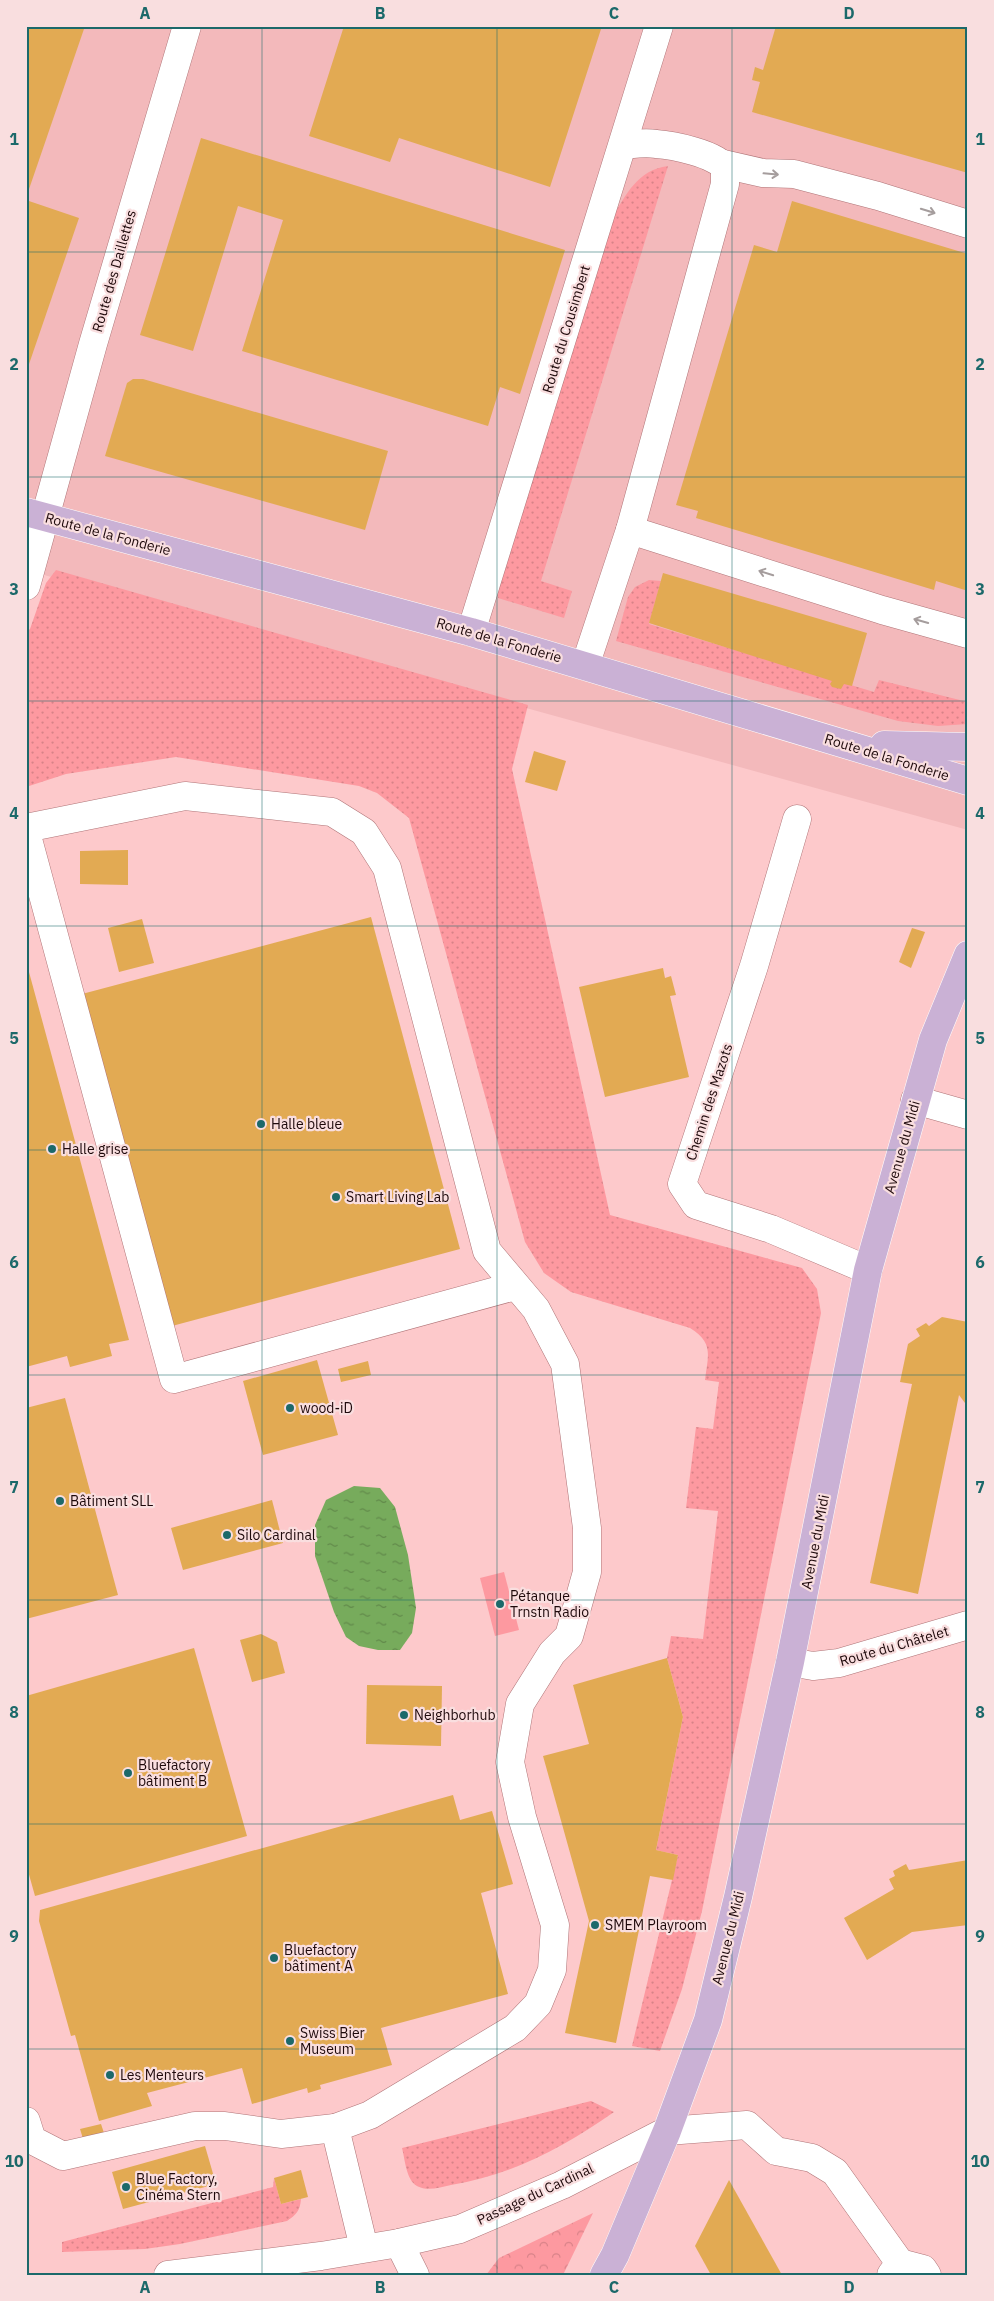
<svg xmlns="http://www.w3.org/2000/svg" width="994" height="2301" viewBox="0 0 994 2301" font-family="'IBM Plex Sans',sans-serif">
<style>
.built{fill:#f3b9bb}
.grass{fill:url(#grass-dots)}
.park{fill:url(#park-crowns)}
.pitch{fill:#fd99a0}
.water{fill:url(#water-ripples)}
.building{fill:#e2aa53}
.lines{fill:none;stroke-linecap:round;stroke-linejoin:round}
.minor-casing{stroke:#af7477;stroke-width:29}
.major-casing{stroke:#fff;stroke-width:29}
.minor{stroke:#fff;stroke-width:28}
.major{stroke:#cab1d5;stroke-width:28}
.oneway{stroke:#a59d9d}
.grid{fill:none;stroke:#1c696a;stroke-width:1;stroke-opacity:0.55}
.poi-dot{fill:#1c696a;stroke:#f9dedf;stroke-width:2}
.labels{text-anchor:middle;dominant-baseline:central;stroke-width:4.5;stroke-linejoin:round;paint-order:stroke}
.street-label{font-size:14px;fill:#1e090b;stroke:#f9dedf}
.poi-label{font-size:14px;fill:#1e090b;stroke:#f9dedf;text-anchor:start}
.neatline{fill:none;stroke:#1c696a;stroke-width:2}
.grid-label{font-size:16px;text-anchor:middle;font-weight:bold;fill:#1c696a}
</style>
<defs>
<pattern id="grass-dots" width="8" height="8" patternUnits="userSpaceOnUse" patternTransform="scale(1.25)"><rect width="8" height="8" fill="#fd99a0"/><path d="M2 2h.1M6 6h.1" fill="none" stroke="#d88288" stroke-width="1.8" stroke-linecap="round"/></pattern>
<pattern id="park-crowns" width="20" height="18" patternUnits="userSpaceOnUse" patternTransform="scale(1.25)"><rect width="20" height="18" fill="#fd99a0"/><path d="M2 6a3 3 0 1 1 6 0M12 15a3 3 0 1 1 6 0" fill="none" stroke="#d88288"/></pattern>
<pattern id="water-ripples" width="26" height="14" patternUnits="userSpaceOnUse" patternTransform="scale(1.25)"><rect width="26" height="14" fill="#77ab5c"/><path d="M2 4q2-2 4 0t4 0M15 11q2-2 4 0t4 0" fill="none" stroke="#61894a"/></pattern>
</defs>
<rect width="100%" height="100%" fill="#fdc9cb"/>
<!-- built -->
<path class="built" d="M 26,26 L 968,26 L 968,830 L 26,570 Z"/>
<!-- grass -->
<g class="grass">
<path d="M 668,166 L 541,581 L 572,591 L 564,618 L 498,598 L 496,583 L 612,218 C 626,195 637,170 668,166 Z"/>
<path d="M 56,570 L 528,705 L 512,769 L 610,1215 L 802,1268 L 817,1289 L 821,1313 L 702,1911 L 682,1989 L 660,2051 L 632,2046 L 678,1855 L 656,1850 L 683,1717 L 667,1658 L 671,1636 L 703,1639 L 718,1511 L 686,1508 L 696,1427 L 713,1429 L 719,1382 L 705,1380 C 708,1355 714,1343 690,1328 L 571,1292 L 544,1273 L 525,1242 L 409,818 L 377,793 L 359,786 L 176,757 L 66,774 L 26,787 L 26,632 L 30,629 L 46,583 Z"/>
<path d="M 649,580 L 661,581 L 649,624 L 874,692 L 879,680 L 968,702 L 968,724 L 938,726 L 898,721 L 616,641 L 628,597 L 635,587 Z"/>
<path d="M 591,2101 L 614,2112 C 562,2148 515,2174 451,2185 C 440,2187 428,2192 417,2186 C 406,2180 405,2159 402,2148 Z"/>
<path d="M 274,2178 L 281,2204 L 301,2199 C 300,2211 296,2215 287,2221 L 180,2244 L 145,2249 L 62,2252 L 62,2242 L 273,2187 Z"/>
</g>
<!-- park -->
<path class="park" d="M 593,2213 L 563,2275 L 486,2275 L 499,2258 Z"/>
<!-- pitch -->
<path class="pitch" d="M 504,1572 L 519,1630 L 495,1636 L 480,1578 Z"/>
<!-- water -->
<path class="water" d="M 354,1486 L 380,1488 L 395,1507 L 408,1555 L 416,1608 L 412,1633 L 400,1650 L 378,1650 L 359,1646 L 346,1637 L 334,1612 L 315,1556 L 315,1525 L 326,1500 Z"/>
<!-- building -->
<g class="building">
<path d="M 26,26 L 85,26 L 27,195 L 26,195 Z"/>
<path d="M 344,26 L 602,26 L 550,187 L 399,138 L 390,162 L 309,136 Z"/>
<path d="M 776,26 L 968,26 L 968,173 L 752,112 L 760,82 L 752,80 L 755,67 L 763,70 Z"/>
<path d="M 201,138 L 565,250 L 520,394 L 500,387 L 488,426 L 242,351 L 283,220 L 238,206 L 193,351 L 140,335 Z"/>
<path d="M 26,200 L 79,218 L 27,370 L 26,370 Z"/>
<path d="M 792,201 L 968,254 L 968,591 L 936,581 L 934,590 L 696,518 L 698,511 L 676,505 L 754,245 L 777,252 Z"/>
<path d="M 133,379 L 143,379 L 388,451 L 365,530 L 105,456 L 127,383 Z"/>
<path d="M 663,573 L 867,633 L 852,686 L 844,684 L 841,689 L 832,687 L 830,684 L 832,681 L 649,623 Z"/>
<path d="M 534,751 L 566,761 L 557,791 L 525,782 Z"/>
<path d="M 128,850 L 128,885 L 80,884 L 80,851 Z"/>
<path d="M 371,917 L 460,1249 L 172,1326 L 82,994 Z"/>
<path d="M 142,919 L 154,963 L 119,972 L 108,928 Z"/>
<path d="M 912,928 L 925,932 L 911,968 L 899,962 Z"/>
<path d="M 26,961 L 129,1340 L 109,1344 L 112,1356 L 70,1367 L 67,1356 L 26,1367 Z"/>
<path d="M 663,968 L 665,978 L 671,976 L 676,995 L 670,996 L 689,1077 L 605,1097 L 579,987 Z"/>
<path d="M 942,1317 L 968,1322 L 968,1402 L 965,1403 L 959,1395 L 918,1594 L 870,1583 L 912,1384 L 900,1382 L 908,1344 L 920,1336 L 916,1329 L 926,1323 L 929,1326 Z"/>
<path d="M 317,1360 L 338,1435 L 263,1455 L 243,1381 Z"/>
<path d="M 368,1361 L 371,1375 L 341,1382 L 338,1369 Z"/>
<path d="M 65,1398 L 118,1595 L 26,1619 L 26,1408 Z"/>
<path d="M 272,1500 L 283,1543 L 183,1570 L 171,1528 Z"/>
<path d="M 261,1634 L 277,1642 L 285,1673 L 252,1682 L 240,1640 Z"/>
<path d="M 194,1648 L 247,1836 L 35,1896 L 26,1864 L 26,1696 Z"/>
<path d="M 667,1658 L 683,1717 L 656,1850 L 678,1855 L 673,1880 L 650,1876 L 616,2043 L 565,2033 L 589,1921 L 543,1756 L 589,1744 L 573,1685 Z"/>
<path d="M 367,1685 L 442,1686 L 441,1746 L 366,1744 Z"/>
<path d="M 453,1795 L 460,1820 L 492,1811 L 513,1884 L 481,1893 L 508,1994 L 381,2028 L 392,2065 L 320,2085 L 321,2089 L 308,2093 L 307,2088 L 252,2104 L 242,2068 L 147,2093 L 152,2106 L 99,2121 L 75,2035 L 71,2036 L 39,1921 L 40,1910 Z"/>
<path d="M 968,1860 L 968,1925 L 912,1932 L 867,1960 L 844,1918 L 894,1889 L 889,1879 L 895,1876 L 893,1871 L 906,1864 L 909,1870 Z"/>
<path d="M 101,2124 L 105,2136 L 84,2142 L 80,2129 Z"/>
<path d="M 205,2146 L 216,2184 L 123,2209 L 112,2172 Z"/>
<path d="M 301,2170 L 308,2197 L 281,2204 L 274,2178 Z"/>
<path d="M 729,2180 L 782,2275 L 711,2275 L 695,2246 Z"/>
</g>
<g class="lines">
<!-- minor casing -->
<g class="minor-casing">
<g id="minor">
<path d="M 723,164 L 763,173 L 794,174 L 878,196 L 968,224"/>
<path d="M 630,530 L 882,610 L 968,634"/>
<path d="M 26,586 L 93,344 L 187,26"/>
<path d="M 471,632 L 659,26"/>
<path d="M 585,666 L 630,530 L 725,184 L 725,168 C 717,154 672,145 656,144 C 645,142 634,144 624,145"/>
<path d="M 797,819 L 754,966 L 682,1184 L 696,1205 L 771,1229 L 868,1270"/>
<path d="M 26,828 L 185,796 L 332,812 L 364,832 L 387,868 L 487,1251 L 536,1309 L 565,1364 L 587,1528 L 587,1572 L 569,1636 L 552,1653 L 520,1704 L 510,1762 L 522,1817 L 555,1925 L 552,1970 L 538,2004 L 515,2028 L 370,2115 L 335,2128 L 364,2248"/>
<path d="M 26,832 L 174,1379 L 515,1286"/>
<path d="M 915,1100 L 968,1115"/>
<path d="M 790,1662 L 813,1666 L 839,1663 L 968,1625"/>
<path d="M 26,2121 L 32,2140 L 63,2156 L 195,2126 L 225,2126 L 281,2134 L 335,2128"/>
<path d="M 399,2243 L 415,2275"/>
<path d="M 168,2275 L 321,2256 L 399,2243 L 460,2229 L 562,2185 L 667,2131 L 747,2125 L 776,2151 L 812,2158 L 835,2172 L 900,2263"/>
<path d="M 891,2275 L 900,2263 L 923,2269 L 927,2275"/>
</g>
</g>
<!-- major casing -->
<g class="major-casing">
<g id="major">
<path d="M 26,512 L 471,632 L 968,781"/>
<path d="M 884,745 L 968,747"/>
<path d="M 604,2275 L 615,2255 L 667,2131 L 708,2020 L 738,1897 L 790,1662 L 868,1270 L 933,1040 L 968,955"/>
</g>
</g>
<!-- minor -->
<use href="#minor" class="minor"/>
<!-- major -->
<use href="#major" class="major"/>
</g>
<!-- one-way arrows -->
<defs><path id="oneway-shaft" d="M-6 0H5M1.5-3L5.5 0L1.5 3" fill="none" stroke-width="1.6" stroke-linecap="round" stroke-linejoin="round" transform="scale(1.25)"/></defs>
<g class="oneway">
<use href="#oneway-shaft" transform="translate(771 174) rotate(5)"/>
<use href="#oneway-shaft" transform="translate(928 211) rotate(17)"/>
<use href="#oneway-shaft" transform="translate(766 573) rotate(-162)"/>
<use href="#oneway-shaft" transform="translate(921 621) rotate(-164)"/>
</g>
<!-- grid -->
<path class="grid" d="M 262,26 L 262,2275M 497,26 L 497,2275M 732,26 L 732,2275M 26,252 L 968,252M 26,477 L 968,477M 26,701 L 968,701M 26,926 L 968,926M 26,1150 L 968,1150M 26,1375 L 968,1375M 26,1600 L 968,1600M 26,1824 L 968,1824M 26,2049 L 968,2049"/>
<!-- markers -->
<g class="poi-dot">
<circle cx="261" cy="1124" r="5"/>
<circle cx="52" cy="1149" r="5"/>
<circle cx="336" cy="1197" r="5"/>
<circle cx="290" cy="1408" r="5"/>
<circle cx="60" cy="1501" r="5"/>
<circle cx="227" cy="1535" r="5"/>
<circle cx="500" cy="1604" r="5"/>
<circle cx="404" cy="1715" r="5"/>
<circle cx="128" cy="1773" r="5"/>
<circle cx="595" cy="1925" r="5"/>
<circle cx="274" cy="1958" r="5"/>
<circle cx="290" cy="2041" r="5"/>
<circle cx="110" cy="2075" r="5"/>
<circle cx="126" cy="2187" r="5"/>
</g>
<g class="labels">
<!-- street labels -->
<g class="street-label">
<text transform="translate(114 271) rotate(-74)">Route des Daillettes</text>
<text transform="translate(566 329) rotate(-73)">Route du Cousimbert</text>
<text transform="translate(108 534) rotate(15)">Route de la Fonderie</text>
<text transform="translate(499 640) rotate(16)">Route de la Fonderie</text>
<text transform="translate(887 757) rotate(17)">Route de la Fonderie</text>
<text transform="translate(709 1102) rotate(-72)">Chemin des Mazots</text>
<text transform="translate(902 1147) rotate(-74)">Avenue du Midi</text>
<text transform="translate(815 1542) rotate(-79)">Avenue du Midi</text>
<text transform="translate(894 1646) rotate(-16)">Route du Châtelet</text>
<text transform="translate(728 1938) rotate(-76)">Avenue du Midi</text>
<text transform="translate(535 2194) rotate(-25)">Passage du Cardinal</text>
</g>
<!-- poi labels -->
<g class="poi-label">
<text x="271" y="1124">Halle bleue</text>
<text x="62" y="1149">Halle grise</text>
<text x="346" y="1197">Smart Living Lab</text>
<text x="300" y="1408">wood-iD</text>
<text x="70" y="1501">Bâtiment SLL</text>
<text x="237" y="1535">Silo Cardinal</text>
<text x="510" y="1596">Pétanque<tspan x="510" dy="16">Trnstn Radio</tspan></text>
<text x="414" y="1715">Neighborhub</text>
<text x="138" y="1765">Bluefactory<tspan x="138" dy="16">bâtiment B</tspan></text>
<text x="605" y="1925">SMEM Playroom</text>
<text x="284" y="1950">Bluefactory<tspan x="284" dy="16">bâtiment A</tspan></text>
<text x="300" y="2033">Swiss Bier<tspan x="300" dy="16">Museum</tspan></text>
<text x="120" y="2075">Les Menteurs</text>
<text x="136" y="2179">Blue Factory,<tspan x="136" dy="16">Cinéma Stern</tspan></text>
</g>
</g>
<!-- border -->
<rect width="994" height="2301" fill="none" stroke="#f9dedf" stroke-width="55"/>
<rect x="28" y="28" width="938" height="2246" class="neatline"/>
<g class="grid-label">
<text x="145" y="19">A</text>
<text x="380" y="19">B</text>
<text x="614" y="19">C</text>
<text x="849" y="19">D</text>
<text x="14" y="145">1</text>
<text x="980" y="145">1</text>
<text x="14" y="370">2</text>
<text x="980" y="370">2</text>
<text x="14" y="595">3</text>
<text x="980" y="595">3</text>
<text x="14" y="819">4</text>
<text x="980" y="819">4</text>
<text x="14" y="1044">5</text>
<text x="980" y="1044">5</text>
<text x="14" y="1268">6</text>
<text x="980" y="1268">6</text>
<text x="14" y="1493">7</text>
<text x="980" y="1493">7</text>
<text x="14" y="1718">8</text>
<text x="980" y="1718">8</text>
<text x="14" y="1942">9</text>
<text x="980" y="1942">9</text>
<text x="14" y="2167">10</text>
<text x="980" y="2167">10</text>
<text x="145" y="2293">A</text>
<text x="380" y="2293">B</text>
<text x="614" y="2293">C</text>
<text x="849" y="2293">D</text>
</g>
</svg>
